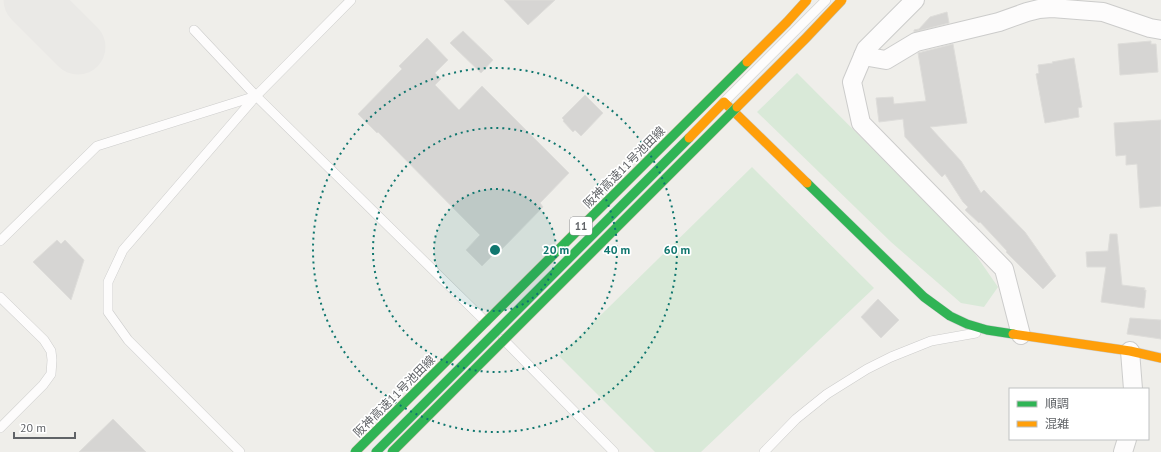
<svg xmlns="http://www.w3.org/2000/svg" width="1161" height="452" viewBox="0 0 1161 452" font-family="'PT Sans','Noto Sans JP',sans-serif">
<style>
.green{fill:#d9e9d8}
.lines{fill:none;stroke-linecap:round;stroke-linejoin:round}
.taxiway{stroke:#eae9e6;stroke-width:55}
.building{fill:#d6d5d3;stroke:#deddda}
.lane-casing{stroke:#cccccb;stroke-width:10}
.street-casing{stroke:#cccccb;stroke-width:20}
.fast-casing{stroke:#cccccb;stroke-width:10}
.slow-casing{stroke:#cccccb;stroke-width:10}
.lane{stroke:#fdfcfc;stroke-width:9}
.street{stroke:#fdfcfc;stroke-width:18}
.fast{stroke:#30b455;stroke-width:9}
.slow{stroke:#ff9f0a;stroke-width:9}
.fast-bridge-casing{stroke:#c4b999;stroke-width:10;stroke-linecap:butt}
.slow-bridge-casing{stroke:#c4b999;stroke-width:10;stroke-linecap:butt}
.fast-bridge{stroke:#30b455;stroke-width:9}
.slow-bridge{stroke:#ff9f0a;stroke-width:9}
.ring{fill:none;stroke:#0f766e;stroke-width:2;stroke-dasharray:2 4}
.labels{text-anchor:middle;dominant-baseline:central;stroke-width:3.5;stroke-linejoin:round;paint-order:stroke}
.shield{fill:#fff;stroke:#909295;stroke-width:1}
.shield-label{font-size:11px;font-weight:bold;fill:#606367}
.street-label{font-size:12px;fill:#606367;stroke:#fff}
.centre{fill:#0f766e;stroke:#fff;stroke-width:2}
.ring-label{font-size:12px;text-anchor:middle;font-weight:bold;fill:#0f766e;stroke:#fff;stroke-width:3.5;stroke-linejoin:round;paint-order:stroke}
</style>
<rect width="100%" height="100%" fill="#efeeea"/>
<!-- green -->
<g class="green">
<path d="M 797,73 L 971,248 L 998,287 L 984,307 L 961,303 L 891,242 L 757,112 Z"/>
<path d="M 752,167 L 874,288 L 701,452 L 655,452 L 559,356 Z"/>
</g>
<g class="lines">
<!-- taxiway -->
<path class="taxiway" d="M 31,0 L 78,47"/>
</g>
<!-- building -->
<g class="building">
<path d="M 504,0 L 555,0 L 528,25 Z"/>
<path d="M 947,12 L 949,23 L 914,32 L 914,30 L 919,29 L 930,17 Z"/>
<path d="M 463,31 L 493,60 L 481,73 L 450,43 Z"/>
<path d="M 427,38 L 448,60 L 435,73 L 441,79 L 435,85 L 459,110 L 482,86 L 569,173 L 540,203 L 543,207 L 498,253 L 497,251 L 482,266 L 466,250 L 480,235 L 378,132 L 377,133 L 358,114 L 402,69 L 399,66 Z"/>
<path d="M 1151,41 L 1151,44 L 1156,44 L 1158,72 L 1120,75 L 1118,44 Z"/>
<path d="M 953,44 L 967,123 L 930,127 L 961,161 L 981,193 L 984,190 L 1025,232 L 1056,276 L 1043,289 L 1006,252 L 1007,251 L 980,222 L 979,223 L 965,210 L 968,207 L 963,202 L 945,174 L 942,177 L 905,137 L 903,119 L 879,122 L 876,98 L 893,97 L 894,104 L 926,101 L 918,53 Z"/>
<path d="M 1074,58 L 1082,107 L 1078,108 L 1079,117 L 1045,123 L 1036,74 L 1039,73 L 1038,65 L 1053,63 L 1052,62 Z"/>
<path d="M 585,95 L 603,113 L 581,136 L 575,130 L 573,132 L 563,121 L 564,120 L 562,118 Z"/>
<path d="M 1161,120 L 1161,206 L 1140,208 L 1137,164 L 1126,165 L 1126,155 L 1116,156 L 1114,123 Z"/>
<path d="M 1110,234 L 1117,234 L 1122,285 L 1145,288 L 1144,290 L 1146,290 L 1144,308 L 1101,302 L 1106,267 L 1087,267 L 1086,252 L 1108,251 Z"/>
<path d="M 57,240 L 61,244 L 65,240 L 84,260 L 71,300 L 33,262 Z"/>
<path d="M 878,299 L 899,320 L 881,338 L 861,317 Z"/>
<path d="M 1130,318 L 1161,320 L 1161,339 L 1127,334 Z"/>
<path d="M 113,419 L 146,452 L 79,452 Z"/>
</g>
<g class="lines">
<!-- lane casing -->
<g class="lane-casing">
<g id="lane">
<path d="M 194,30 L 256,96 L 486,322"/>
<path d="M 724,102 L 826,0"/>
<path d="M 0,241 L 97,146 L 256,96 L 351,0"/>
<path d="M 0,297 L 44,340 L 51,351 L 52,360 L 51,374 L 43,385 L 0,428"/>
<path d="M 503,339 L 614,452"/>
<path d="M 240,452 L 128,340 L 108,312 L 108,282 L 123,250 L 256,96"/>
<path d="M 764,452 L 796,419 L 827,394 L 867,369 L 891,357 L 931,341 L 976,333"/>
</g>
</g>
<!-- street casing -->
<g class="street-casing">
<g id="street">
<path d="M 915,0 L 866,49 L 852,82 L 861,123 L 1004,269 L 1021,335"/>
<path d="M 863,56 L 886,60 L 916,42 L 999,22 L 1027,12 L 1039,9 L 1052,8 L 1103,12 L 1150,28 L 1161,30"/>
<path d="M 1130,351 L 1133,389"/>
<path d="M 1123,452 L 1127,439"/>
</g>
</g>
<!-- fast casing -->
<g class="fast-casing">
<g id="fast">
<path d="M 807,183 L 924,297 L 950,316 L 967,324 L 987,330 L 1013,334"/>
<path d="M 376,452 L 689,138"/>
</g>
</g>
<!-- slow casing -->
<g class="slow-casing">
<g id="slow">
<path d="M 689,138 L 724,102 L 807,183"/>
<path d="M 1013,334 L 1130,351 L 1161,358"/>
</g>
</g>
<!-- lane -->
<use href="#lane" class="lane"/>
<!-- street -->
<use href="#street" class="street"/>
<!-- fast -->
<use href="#fast" class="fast"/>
<!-- slow -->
<use href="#slow" class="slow"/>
<!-- fast-bridge casing -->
<g class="fast-bridge-casing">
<g id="fast-bridge">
<path d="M 355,452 L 747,62"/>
<path d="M 392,452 L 737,107"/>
</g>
</g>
<!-- slow-bridge casing -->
<g class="slow-bridge-casing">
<g id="slow-bridge">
<path d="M 747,62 L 787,22 L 807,0"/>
<path d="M 737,107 L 806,38 L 842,0"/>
</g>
</g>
<!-- fast-bridge -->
<use href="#fast-bridge" class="fast-bridge"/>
<!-- slow-bridge -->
<use href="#slow-bridge" class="slow-bridge"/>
</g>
<!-- distance rings -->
<circle cx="495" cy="250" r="61" fill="#0f766e" fill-opacity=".12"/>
<g class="ring">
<circle cx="495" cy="250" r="61"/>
<circle cx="495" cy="250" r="122"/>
<circle cx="495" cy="250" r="182"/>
</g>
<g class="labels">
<!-- shield labels -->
<rect class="shield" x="570" y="217" width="22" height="18" rx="3"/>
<g class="shield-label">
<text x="581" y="226">11</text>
</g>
<!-- street labels -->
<g class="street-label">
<text transform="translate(624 167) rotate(-45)">阪神高速11号池田線</text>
<text transform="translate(394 396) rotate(-45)">阪神高速11号池田線</text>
</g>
</g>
<circle cx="495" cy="250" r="6" class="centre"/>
<g class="ring-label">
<text x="556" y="254">20 m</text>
<text x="617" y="254">40 m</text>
<text x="677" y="254">60 m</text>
</g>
<!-- legend -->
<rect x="1009" y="388" width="140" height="52" fill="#ffffff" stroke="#bfc1c2"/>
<rect x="1017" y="401" width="20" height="6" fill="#30b455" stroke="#bfc1c2"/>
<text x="1045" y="408" font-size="12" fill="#606367">順調</text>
<rect x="1017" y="421" width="20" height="6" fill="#ff9f0a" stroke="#bfc1c2"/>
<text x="1045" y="428" font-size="12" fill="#606367">混雑</text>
<!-- scale -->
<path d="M14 432v6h61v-6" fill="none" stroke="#606367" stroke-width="2"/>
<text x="20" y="432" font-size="12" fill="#606367" stroke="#ffffff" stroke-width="3" paint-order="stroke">20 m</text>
</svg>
